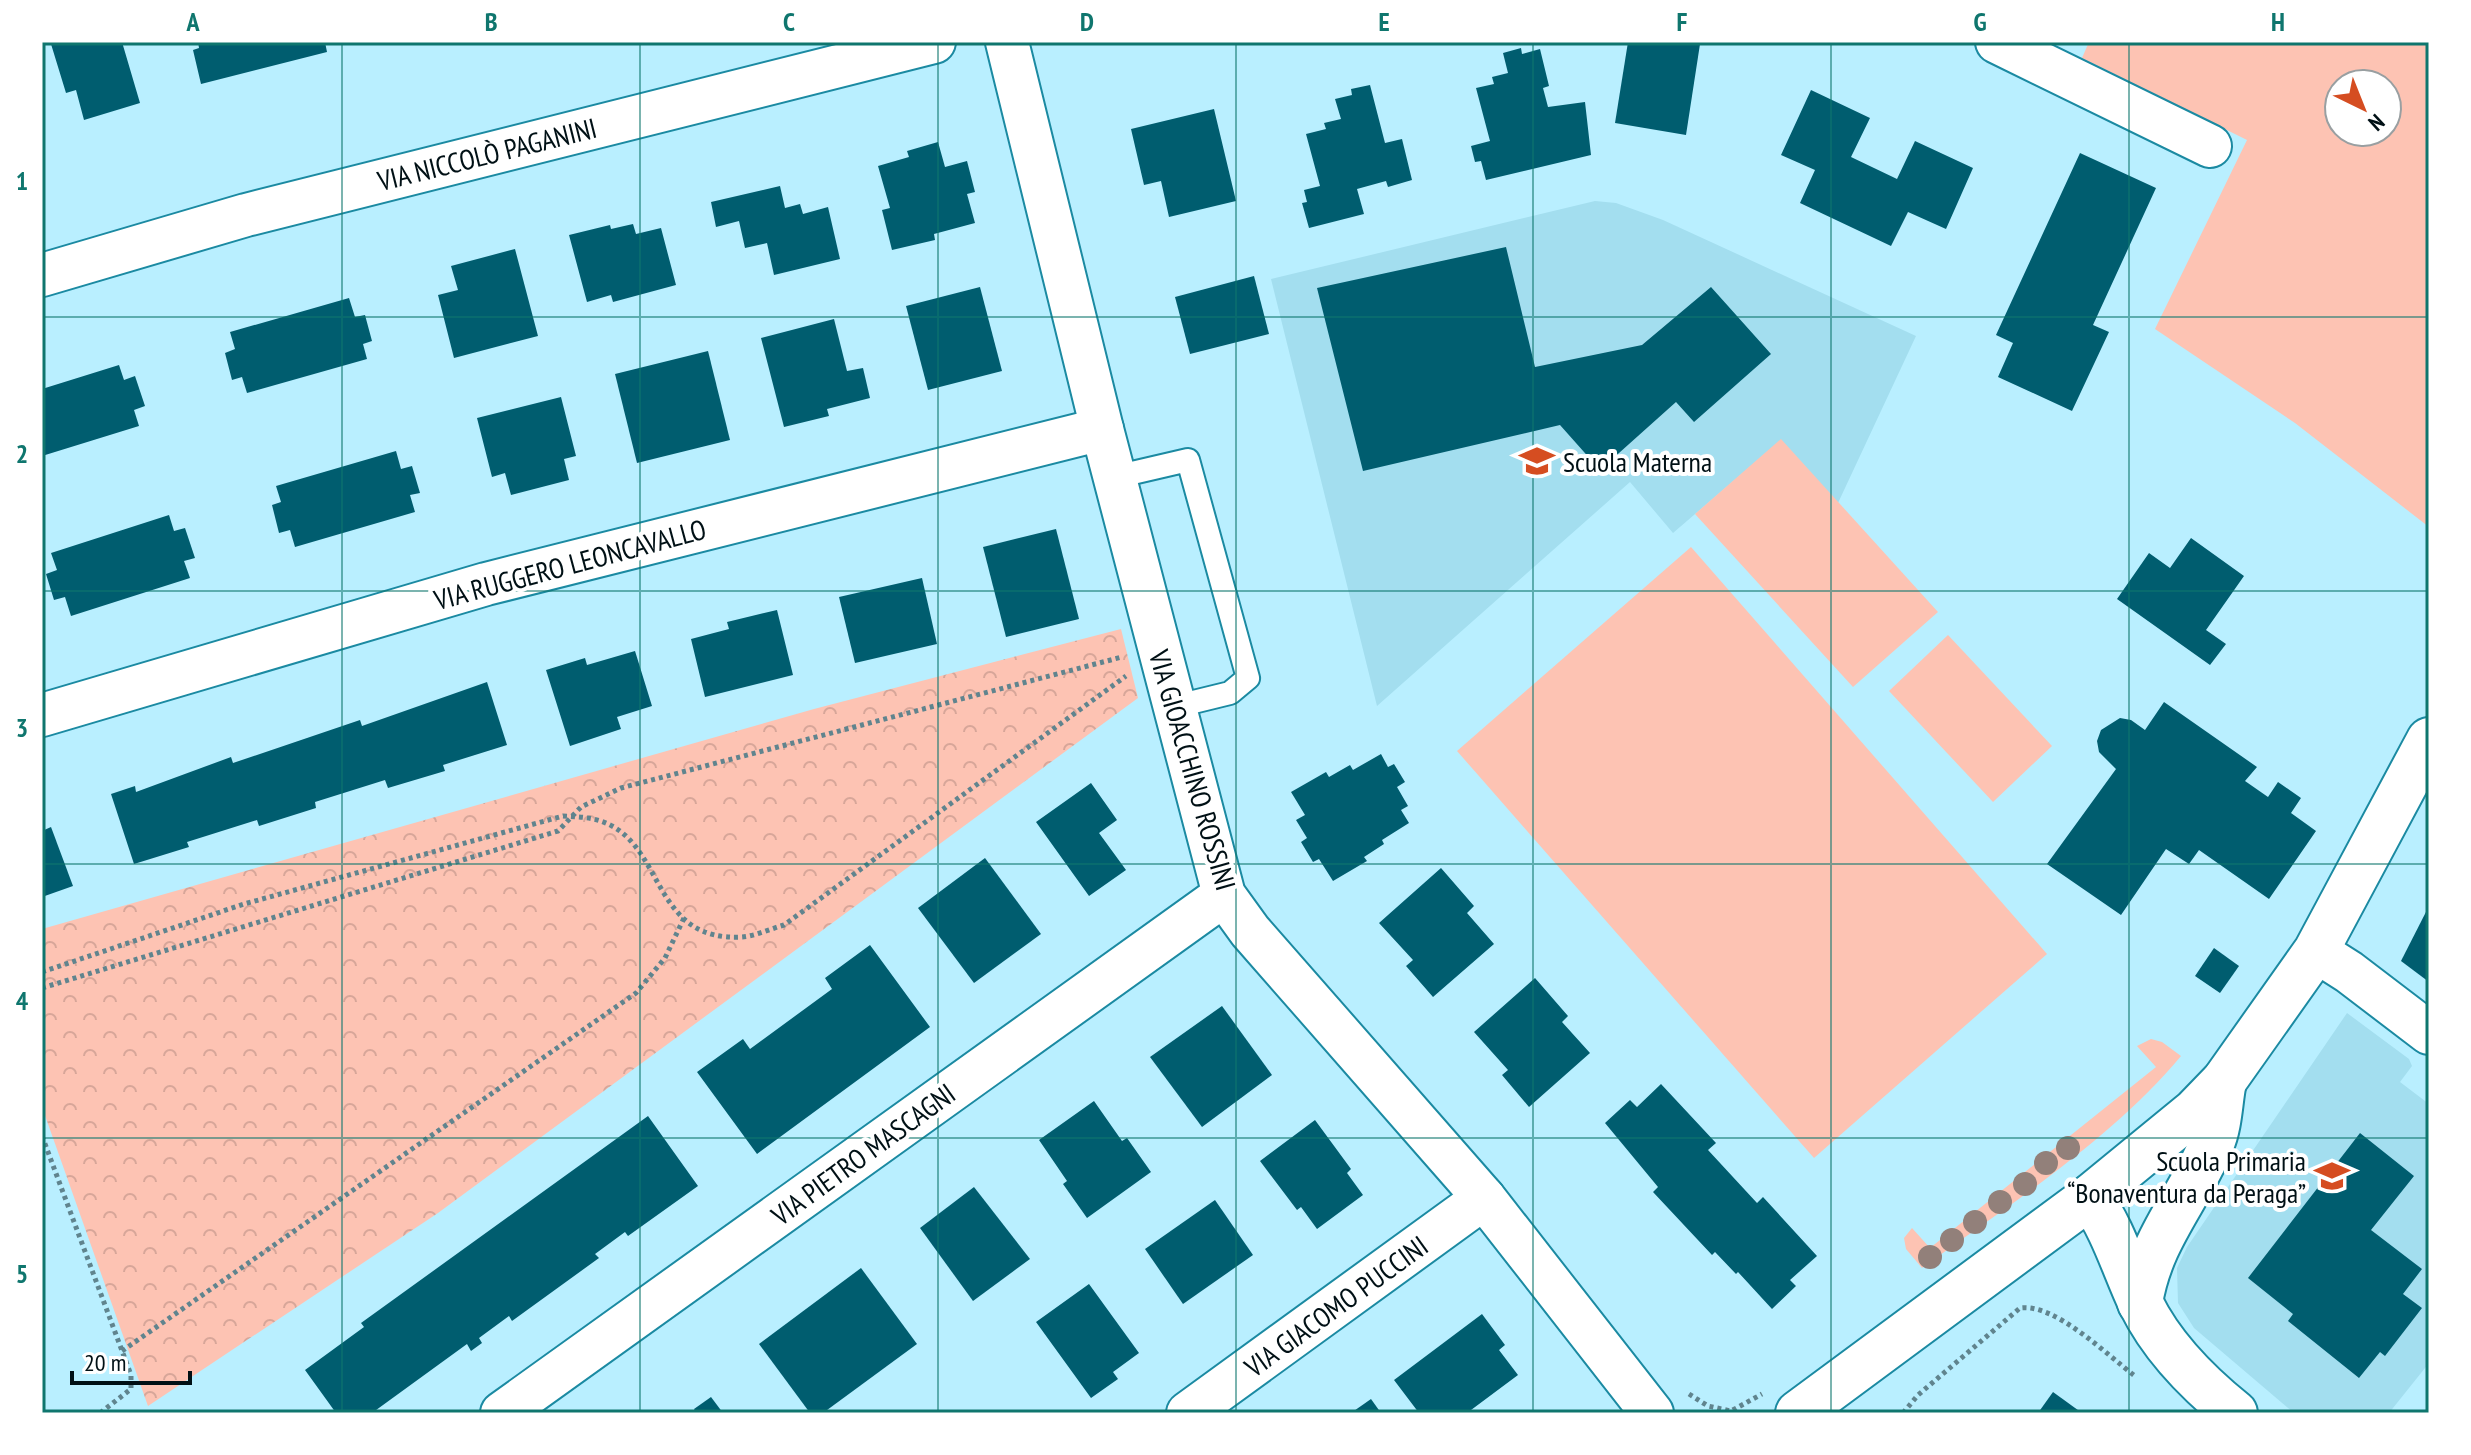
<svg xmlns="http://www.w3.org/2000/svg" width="2471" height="1455" viewBox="0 0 2471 1455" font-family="'PT Sans Narrow',sans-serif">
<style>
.built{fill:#a3deef}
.green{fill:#fdc3b3;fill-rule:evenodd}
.park{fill:url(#park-crowns)}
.building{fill:#005d6f}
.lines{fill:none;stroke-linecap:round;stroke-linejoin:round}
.service-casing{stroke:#1b8aa2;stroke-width:26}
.minor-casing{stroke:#1b8aa2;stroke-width:46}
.tertiary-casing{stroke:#1b8aa2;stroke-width:48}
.secondary-casing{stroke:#1b8aa2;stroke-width:48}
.path{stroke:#60848e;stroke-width:5;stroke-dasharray:4 4;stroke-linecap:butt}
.service{stroke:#fff;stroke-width:22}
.minor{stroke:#fff;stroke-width:42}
.tertiary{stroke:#fff;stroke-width:44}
.secondary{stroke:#fff;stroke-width:44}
.tree{fill:#92807a}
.grid{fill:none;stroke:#0f766e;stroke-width:2;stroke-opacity:0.55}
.labels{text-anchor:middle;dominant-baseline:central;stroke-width:8;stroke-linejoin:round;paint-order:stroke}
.street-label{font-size:28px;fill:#001015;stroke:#fff}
.poi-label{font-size:28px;fill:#001015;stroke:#fff;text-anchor:start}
.neatline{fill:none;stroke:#0f766e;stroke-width:3}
.grid-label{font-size:26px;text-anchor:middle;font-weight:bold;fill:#0f766e}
</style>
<defs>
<pattern id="park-crowns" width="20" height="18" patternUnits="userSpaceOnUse" patternTransform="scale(2)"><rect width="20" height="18" fill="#fdc3b3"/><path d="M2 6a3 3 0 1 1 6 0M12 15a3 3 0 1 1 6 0" fill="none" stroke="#d7a699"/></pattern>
</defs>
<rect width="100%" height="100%" fill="#b9efff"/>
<!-- built -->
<g class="built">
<path d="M 1595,201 L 1616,203 L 1663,220 L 1916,336 L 1838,503 L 1781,440 L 1673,533 L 1630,482 L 1377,706 L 1271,279 Z"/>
<path d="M 2347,1013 L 2409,1059 L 2412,1066 L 2400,1082 L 2429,1104 L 2429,1363 L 2389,1413 L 2294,1413 L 2194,1328 L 2178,1303 L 2177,1268 L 2187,1247 Z"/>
</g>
<!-- green -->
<g class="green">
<path d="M 2089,42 L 2429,42 L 2429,527 L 2295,423 L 2155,329 L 2247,140 L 2082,58 ZM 2339,84 L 2387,84 L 2387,132 L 2339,132 Z"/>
<path d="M 1781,439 L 1938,612 L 1853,687 L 1695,514 Z"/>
<path d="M 1691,547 L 2047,954 L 1814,1158 L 1457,751 Z"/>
<path d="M 1948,635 L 2052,746 L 1993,802 L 1889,691 Z"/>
<path d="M 2151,1039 L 2162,1042 L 2181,1056 C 2112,1139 2009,1205 1922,1268 L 1906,1249 L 1904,1238 L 1912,1228 L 1930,1248 L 2156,1067 L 2137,1046 Z"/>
</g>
<!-- park -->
<path class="park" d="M 1121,629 L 1138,698 L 438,1213 L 148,1406 L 42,1107 L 42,929 L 814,709 Z"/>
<!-- building -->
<g class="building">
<path d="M 57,42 L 122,42 L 140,103 L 84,120 L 76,90 L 66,93 L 51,44 Z"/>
<path d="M 198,42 L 325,42 L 327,52 L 201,84 L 193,50 L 199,48 Z"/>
<path d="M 1628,42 L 1700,44 L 1686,135 L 1615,123 Z"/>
<path d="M 1521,48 L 1522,54 L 1540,49 L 1549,86 L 1543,88 L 1548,107 L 1585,102 L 1591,155 L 1486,180 L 1481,161 L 1475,162 L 1471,146 L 1490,141 L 1476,88 L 1494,84 L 1492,77 L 1508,73 L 1503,53 Z"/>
<path d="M 1370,85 L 1385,143 L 1402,139 L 1412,180 L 1388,187 L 1386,181 L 1357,189 L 1364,214 L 1309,228 L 1302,203 L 1307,202 L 1304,190 L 1320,186 L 1306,134 L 1326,129 L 1324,123 L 1341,119 L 1335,99 L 1352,95 L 1351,89 Z"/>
<path d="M 1811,90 L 1870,118 L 1851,157 L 1897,179 L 1915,141 L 1973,168 L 1946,229 L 1908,212 L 1891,246 L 1800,203 L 1815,170 L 1781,155 Z"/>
<path d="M 1214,109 L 1236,201 L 1169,217 L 1161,181 L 1144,185 L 1131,129 Z"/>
<path d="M 938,142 L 945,167 L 967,161 L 975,192 L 967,194 L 975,223 L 934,234 L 935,240 L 892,250 L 882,210 L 890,208 L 878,166 L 909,157 L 907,151 Z"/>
<path d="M 2080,153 L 2156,188 L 2093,325 L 2109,332 L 2072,411 L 1998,377 L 2013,343 L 1996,335 Z"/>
<path d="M 780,186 L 785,208 L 800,204 L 803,214 L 828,207 L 840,259 L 774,275 L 767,243 L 745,248 L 739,221 L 716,227 L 711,202 Z"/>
<path d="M 633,224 L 636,234 L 661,228 L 676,285 L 613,302 L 611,295 L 587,302 L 569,235 L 610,225 L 611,229 Z"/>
<path d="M 1506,247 L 1535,367 L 1642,345 L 1711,287 L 1771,354 L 1694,422 L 1676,402 L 1600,470 L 1560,425 L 1363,471 L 1317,288 Z"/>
<path d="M 515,249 L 538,336 L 454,358 L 438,295 L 458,290 L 451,266 Z"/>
<path d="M 1254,276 L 1269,334 L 1190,354 L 1175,297 Z"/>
<path d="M 980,287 L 1002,371 L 928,390 L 906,306 Z"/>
<path d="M 349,298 L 355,317 L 365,315 L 372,341 L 363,344 L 367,359 L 247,393 L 242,377 L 232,380 L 225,353 L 235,349 L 230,332 Z"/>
<path d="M 834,319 L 847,371 L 863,368 L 870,398 L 827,409 L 829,416 L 784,427 L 761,338 Z"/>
<path d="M 708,351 L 730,440 L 637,463 L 615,374 Z"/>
<path d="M 119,365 L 124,380 L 135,376 L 145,406 L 134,410 L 139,426 L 42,456 L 42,389 Z"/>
<path d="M 561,397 L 576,456 L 564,459 L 569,480 L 511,495 L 505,473 L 492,477 L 477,418 Z"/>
<path d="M 396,451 L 401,469 L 412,466 L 420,493 L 410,495 L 415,512 L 295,547 L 290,530 L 279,533 L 272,505 L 281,502 L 276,486 Z"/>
<path d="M 169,515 L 174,531 L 185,528 L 195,558 L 184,561 L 190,578 L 71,616 L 65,597 L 54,600 L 46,574 L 57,570 L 51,553 Z"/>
<path d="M 1056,529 L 1079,619 L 1006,637 L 983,547 Z"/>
<path d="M 2191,538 L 2244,576 L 2206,630 L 2226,644 L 2210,665 L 2117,599 L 2149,553 L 2170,568 Z"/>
<path d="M 922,578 L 937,644 L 855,663 L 839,597 Z"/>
<path d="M 777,610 L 793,675 L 705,697 L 691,639 L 729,629 L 727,622 Z"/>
<path d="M 635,651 L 652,706 L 617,717 L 621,729 L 570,746 L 546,670 L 585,658 L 587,665 Z"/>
<path d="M 487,682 L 507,745 L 443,765 L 445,771 L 388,788 L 385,780 L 315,802 L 316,808 L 259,826 L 257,820 L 187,842 L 189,847 L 134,864 L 111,794 L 135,786 L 136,792 L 231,757 L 233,763 L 360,720 L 362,726 Z"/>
<path d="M 2164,702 L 2257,767 L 2245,781 L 2268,797 L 2278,782 L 2301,798 L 2291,813 L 2316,831 L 2269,899 L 2199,850 L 2189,864 L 2166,849 L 2121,915 L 2047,864 L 2116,769 L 2099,752 L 2097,741 L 2101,730 L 2120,718 L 2131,720 L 2145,730 Z"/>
<path d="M 1381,754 L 1388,767 L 1394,764 L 1405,782 L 1397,787 L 1408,806 L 1401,810 L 1409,823 L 1382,840 L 1384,844 L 1364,857 L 1367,861 L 1333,881 L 1319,859 L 1313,862 L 1301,842 L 1307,838 L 1296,820 L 1305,815 L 1291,792 L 1326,772 L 1329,777 L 1350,765 L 1353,770 Z"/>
<path d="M 1091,783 L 1117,820 L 1099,833 L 1126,870 L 1089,896 L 1036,822 Z"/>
<path d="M 51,827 L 73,886 L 42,897 L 42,831 Z"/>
<path d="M 985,858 L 1041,934 L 974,983 L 918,908 Z"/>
<path d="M 1441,868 L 1474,906 L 1467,913 L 1494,944 L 1433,997 L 1406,966 L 1413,960 L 1379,923 Z"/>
<path d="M 2429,906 L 2429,982 L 2401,961 Z"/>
<path d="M 870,945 L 930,1027 L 757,1154 L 697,1072 L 743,1039 L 750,1049 L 832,989 L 825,978 Z"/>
<path d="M 2214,948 L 2239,966 L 2220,993 L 2195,976 Z"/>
<path d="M 1535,978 L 1568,1016 L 1562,1022 L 1590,1053 L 1529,1107 L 1502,1075 L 1508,1070 L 1474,1032 Z"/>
<path d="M 1222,1006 L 1272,1075 L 1202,1127 L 1150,1057 Z"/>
<path d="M 1661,1084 L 1716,1143 L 1708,1150 L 1757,1203 L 1763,1197 L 1817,1256 L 1790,1280 L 1796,1286 L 1772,1309 L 1738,1272 L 1736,1274 L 1715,1252 L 1712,1255 L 1653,1192 L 1658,1187 L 1605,1123 L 1630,1100 L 1637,1107 Z"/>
<path d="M 1094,1101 L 1122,1141 L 1127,1138 L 1151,1172 L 1087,1218 L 1063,1184 L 1067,1181 L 1039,1140 Z"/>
<path d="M 648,1116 L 698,1186 L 628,1236 L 625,1232 L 595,1254 L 599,1258 L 512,1321 L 509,1316 L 479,1338 L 482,1343 L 471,1351 L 467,1344 L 372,1413 L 336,1413 L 305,1370 L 364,1327 L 361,1323 Z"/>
<path d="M 1315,1120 L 1351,1169 L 1347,1173 L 1363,1195 L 1317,1229 L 1301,1207 L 1297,1210 L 1260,1161 Z"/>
<path d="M 2360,1133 L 2414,1176 L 2371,1230 L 2422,1269 L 2403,1294 L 2422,1308 L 2385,1356 L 2380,1352 L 2359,1378 L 2288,1321 L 2293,1314 L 2248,1278 Z"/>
<path d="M 974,1187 L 1030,1259 L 973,1301 L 920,1228 Z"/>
<path d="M 1215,1200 L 1253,1255 L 1183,1304 L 1145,1249 Z"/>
<path d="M 861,1268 L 917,1344 L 823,1413 L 810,1413 L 759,1344 Z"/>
<path d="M 1089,1284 L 1139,1353 L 1113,1372 L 1118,1379 L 1091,1398 L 1036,1322 Z"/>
<path d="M 1482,1314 L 1505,1345 L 1499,1350 L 1518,1375 L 1467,1413 L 1419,1413 L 1394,1380 Z"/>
<path d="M 2053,1392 L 2082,1413 L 2038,1413 Z"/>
<path d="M 711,1397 L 723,1413 L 696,1413 L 694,1409 Z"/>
<path d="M 1371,1399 L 1381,1413 L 1351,1413 Z"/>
</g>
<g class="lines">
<!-- service casing -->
<g class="service-casing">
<path id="service" d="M 1115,477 L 1188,460 L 1248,678 L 1230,693 L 1173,707"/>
</g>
<!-- minor casing -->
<g class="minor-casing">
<g id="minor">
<path d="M 1007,42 L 1102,429 L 1224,895 L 1250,931 L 1484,1198 L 1652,1413"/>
<path d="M 1997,42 L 2210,146"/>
<path d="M 42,275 L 246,215 L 934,42"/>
<path d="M 42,715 L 486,584 L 1102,429"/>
<path d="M 2316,951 L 2349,972 L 2429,1033"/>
<path d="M 502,1413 L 1224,895"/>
<path d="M 1188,1413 L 1484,1198"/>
</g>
</g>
<!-- tertiary casing -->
<g class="tertiary-casing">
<g id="tertiary">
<path d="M 2090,1197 C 2114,1231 2124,1268 2141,1304 C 2162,1347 2199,1384 2235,1413"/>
<path d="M 2140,1303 C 2150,1238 2189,1200 2212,1143 C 2220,1125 2220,1100 2224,1081"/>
</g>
</g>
<!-- secondary casing -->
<g class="secondary-casing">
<path id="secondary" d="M 1798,1413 L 2090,1197 L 2195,1111 L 2224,1081 L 2316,951 L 2429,740"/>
</g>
<!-- path -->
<g class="path">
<path d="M 42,972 L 244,904 L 563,816 C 580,817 596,817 612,826 C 664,854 656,942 742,937 C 755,936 770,929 784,925 L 1126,676"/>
<path d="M 42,988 L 558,831 L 581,807 L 621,788 L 1122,657"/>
<path d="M 42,1136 L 131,1375 L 131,1389 L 100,1413"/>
<path d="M 122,1351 L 636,993 L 665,958 L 684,918"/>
<path d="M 1689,1394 L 1708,1406 L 1731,1411 L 1762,1394"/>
<path d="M 1903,1413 L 1918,1395 L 2020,1308 C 2055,1303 2107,1355 2135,1376"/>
</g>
<!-- service -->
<use href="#service" class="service"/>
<!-- minor -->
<use href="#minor" class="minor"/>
<!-- tertiary -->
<use href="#tertiary" class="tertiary"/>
<!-- secondary -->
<use href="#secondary" class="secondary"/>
</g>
<!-- trees -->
<g class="tree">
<circle cx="2068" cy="1148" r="12"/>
<circle cx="2046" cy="1163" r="12"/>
<circle cx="2025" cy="1184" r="12"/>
<circle cx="2000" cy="1202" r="12"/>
<circle cx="1975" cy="1222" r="12"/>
<circle cx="1952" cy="1240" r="12"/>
<circle cx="1930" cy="1257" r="12"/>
</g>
<!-- grid -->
<path class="grid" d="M 342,42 L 342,1413M 640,42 L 640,1413M 938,42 L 938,1413M 1236,42 L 1236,1413M 1533,42 L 1533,1413M 1831,42 L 1831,1413M 2129,42 L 2129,1413M 42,317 L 2429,317M 42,591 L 2429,591M 42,864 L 2429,864M 42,1138 L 2429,1138"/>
<!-- icons -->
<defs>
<g id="school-bare" transform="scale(2.76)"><path d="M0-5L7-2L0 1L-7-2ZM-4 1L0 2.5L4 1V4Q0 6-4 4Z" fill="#d54d21" stroke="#fff" stroke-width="2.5" paint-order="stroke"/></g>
</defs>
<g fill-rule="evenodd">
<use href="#school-bare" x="1537" y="461"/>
<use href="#school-bare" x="2332" y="1176"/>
</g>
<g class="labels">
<!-- street labels -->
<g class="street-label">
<text transform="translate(487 154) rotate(-14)">VIA NICCOLÒ PAGANINI</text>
<text transform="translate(570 564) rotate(-15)">VIA RUGGERO LEONCAVALLO</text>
<text transform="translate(1193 770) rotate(74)">VIA GIOACCHINO ROSSINI</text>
<text transform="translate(863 1154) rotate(-36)">VIA PIETRO MASCAGNI</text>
<text transform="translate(1336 1306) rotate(-36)">VIA GIACOMO PUCCINI</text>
</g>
<!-- poi labels -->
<g class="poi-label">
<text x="1563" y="461">Scuola Materna</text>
<text x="2306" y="1160" text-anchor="end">Scuola Primaria<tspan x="2306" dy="32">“Bonaventura da Peraga”</tspan></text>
</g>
</g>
<!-- border -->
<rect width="2471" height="1455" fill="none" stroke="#ffffff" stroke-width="88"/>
<!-- north arrow -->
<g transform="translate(2363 108) rotate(137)"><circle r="38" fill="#ffffff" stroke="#999fa1" stroke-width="2"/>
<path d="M0-6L14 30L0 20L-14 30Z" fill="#d54d21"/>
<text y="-12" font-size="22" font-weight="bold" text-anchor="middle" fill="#001015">N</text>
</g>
<!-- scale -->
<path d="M72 1371v12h118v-12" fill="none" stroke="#001015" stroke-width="4"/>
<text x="84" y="1371" font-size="24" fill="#001015" stroke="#ffffff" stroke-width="6" paint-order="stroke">20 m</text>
<rect x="44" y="44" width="2383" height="1367" class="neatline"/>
<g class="grid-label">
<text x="193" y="31">A</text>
<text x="491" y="31">B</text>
<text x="789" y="31">C</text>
<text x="1087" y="31">D</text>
<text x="1384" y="31">E</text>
<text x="1682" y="31">F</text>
<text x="1980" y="31">G</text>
<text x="2278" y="31">H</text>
<text x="22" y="190">1</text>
<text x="22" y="463">2</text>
<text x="22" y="737">3</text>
<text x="22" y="1010">4</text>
<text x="22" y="1283">5</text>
</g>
</svg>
